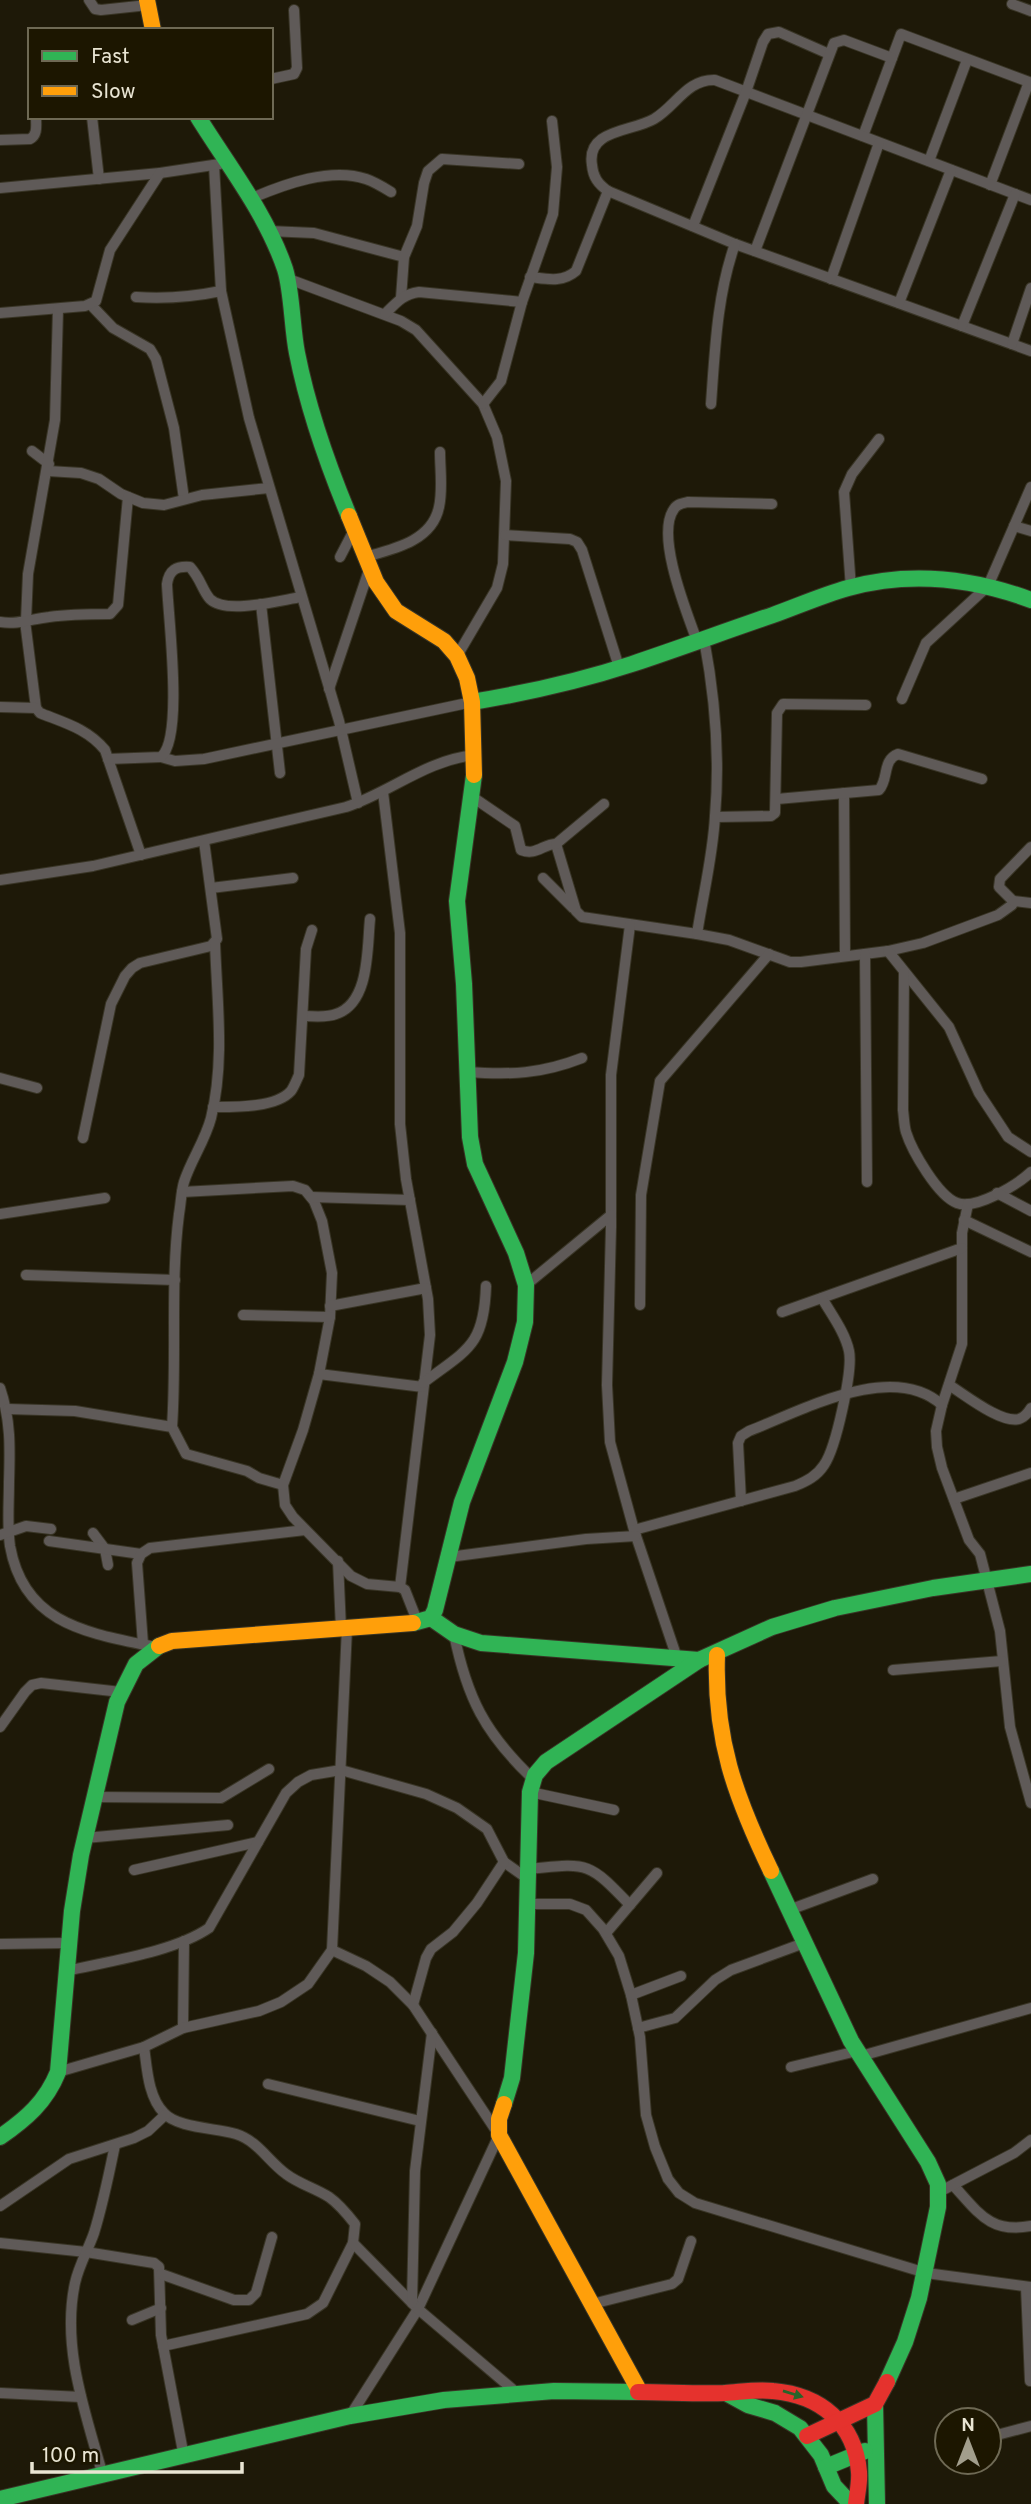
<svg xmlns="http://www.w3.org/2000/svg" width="1031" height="2504" viewBox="0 0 1031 2504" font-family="Overpass,sans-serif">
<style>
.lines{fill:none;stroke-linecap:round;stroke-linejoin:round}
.street-casing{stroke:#393526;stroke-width:12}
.fast-casing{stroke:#393526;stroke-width:18}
.slow-casing{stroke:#393526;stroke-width:18}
.jam-casing{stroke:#393526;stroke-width:18}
.street{stroke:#5f5a58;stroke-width:10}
.fast{stroke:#30b455;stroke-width:16}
.slow{stroke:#ff9f0a;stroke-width:16}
.jam{stroke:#e5322d;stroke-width:16}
.oneway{fill:#26652a}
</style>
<rect width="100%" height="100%" fill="#1e1908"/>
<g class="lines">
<!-- street casing -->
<g class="street-casing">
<g id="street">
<path d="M 89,0 L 95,9 L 101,10 L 148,5"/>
<path d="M 1012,4 L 1031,11"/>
<path d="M 271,79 L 294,74 L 297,68 L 294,10"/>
<path d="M 92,117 L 99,179"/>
<path d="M 863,136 L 901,34 L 1029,82 L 990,185"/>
<path d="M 0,140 L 30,139 C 38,135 36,125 36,117"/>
<path d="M 929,161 L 967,60"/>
<path d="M 214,165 L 221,291 L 249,418 L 339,721 L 358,803"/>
<path d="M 0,188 L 160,173 L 220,164"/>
<path d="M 252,198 C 285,184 331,167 366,179 C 375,182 383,187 391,192"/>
<path d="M 1031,200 L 715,80 C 687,79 676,106 654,119 C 632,132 586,129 592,165 C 593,177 598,184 608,191 L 735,244 L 1031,351"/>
<path d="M 693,226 L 746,92 L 763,42 L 768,34 L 779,32 L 829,54"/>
<path d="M 269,231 L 314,233 L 404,257"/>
<path d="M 755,251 L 834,43 L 844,40 L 892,58"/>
<path d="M 530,277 C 547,279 562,283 576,271 L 608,191"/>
<path d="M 286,278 L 401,321 L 416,330 L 483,404 L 497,437 L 506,481 L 503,564 L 497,588 L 457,656"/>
<path d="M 831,279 L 879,143"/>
<path d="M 136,297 C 166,299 192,297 221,291"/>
<path d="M 401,298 L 404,257 L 417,226 L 424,183 L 428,171 L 442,159 L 519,164"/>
<path d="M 899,303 L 951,170"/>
<path d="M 91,305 L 113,328 L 150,349 L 156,359 L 174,428 L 184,499"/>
<path d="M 0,313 L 85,306 L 96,301 L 110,250 L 160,173"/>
<path d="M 385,314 C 396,303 403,294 419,292 L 522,302"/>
<path d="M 962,326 L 1015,194"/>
<path d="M 1012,344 L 1031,288"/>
<path d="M 483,404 L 501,381 L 522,302 L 553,214 L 557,167 L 552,121"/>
<path d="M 711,404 C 715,349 717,295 735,244"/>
<path d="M 32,451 L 49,464"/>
<path d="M 48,471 L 81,473 L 99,479 L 121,494 L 143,503 L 164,505 L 202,495 L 269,488"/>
<path d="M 1014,526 L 1031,531"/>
<path d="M 505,535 L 570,539 L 577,542 L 582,550 L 619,667"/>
<path d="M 340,557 L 354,530"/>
<path d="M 365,557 C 394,549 432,541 439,507 C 443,490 440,469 440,452"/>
<path d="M 851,588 L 844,492 L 852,474 L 879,439"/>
<path d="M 261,604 L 280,773"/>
<path d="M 25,621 L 36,708 L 40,713 C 65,723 88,729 105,750 L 141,855"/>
<path d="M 26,621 L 28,574 L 55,420 L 58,309"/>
<path d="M 0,622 C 17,625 32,619 49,617 C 70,614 90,614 110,614 L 118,605 L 128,497"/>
<path d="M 697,641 C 687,613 655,535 674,509 C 677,504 683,503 688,502 L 772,504"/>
<path d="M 329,689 L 370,567"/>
<path d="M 902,699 L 926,643 L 988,586 L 1031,487"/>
<path d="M 0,707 L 36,708"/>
<path d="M 161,757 L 175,761 L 204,759 L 472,702"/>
<path d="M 108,759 L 161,757 C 184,738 168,616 167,584 C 169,570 176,566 190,567 C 201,579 202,590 210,599 C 226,615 281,600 301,597"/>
<path d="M 383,792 L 400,933 L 400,1124 L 406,1179 L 428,1299 L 430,1335 L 400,1587"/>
<path d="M 844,793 L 845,956"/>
<path d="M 471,796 L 515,826 L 521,850 C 536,856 543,844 556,844 L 576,911 L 582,917 L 697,934 L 729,940 L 790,962 L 801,962 L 888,951 L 923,943 L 998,915 L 1012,905 L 1013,901 L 999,887 L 1000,879 L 1031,847"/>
<path d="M 777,799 L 879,790 C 889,779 882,760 898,754 L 982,779"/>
<path d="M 715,817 L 771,816 L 775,813 L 777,713 L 783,704 L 866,705"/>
<path d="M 556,844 L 604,804"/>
<path d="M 543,878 L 573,908"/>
<path d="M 0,880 L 93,866 L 346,807 C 391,792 426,760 475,755"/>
<path d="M 211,888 L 293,878"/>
<path d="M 1013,901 L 1031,903"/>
<path d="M 630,925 L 611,1075 L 611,1227 L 607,1385 L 610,1442 L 634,1530 L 677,1658"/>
<path d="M 697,934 C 703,895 713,855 715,816 C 720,757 715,697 704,639"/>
<path d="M 888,951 L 949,1027 L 979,1093 L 1008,1137 L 1031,1152"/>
<path d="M 865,954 L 867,1182"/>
<path d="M 904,972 L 903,1110 C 904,1117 904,1125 906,1132 C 912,1151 938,1196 957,1203 C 976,1210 1017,1185 1031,1172"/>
<path d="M 303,1016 C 314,1016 326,1018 336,1014 C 370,1003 367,948 370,919"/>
<path d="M 467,1072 C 511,1075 541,1074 582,1058"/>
<path d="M 0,1078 L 37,1088"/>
<path d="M 213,1107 C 234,1107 276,1108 291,1091 C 294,1087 297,1079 299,1075 L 306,949 L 312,930"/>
<path d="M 83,1138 L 111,1004 L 125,976 L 132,968 L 140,963 L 211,946 L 217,939 L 204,841"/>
<path d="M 182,1192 L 293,1186 L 305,1190 L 314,1201 L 322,1221 L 332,1273 L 330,1317 L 319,1374 L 303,1430 L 283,1485 L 285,1505 L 293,1517 L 351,1576 L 367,1584 L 400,1587 L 405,1590 L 418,1623"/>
<path d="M 997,1193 L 1031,1211"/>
<path d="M 311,1197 L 410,1200"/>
<path d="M 968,1204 L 962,1233 L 962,1344 L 942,1405 L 936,1431 L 937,1447 L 942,1468 L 969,1540 L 980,1554 L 1000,1631 L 1010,1727 L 1031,1803"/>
<path d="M 0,1214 L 105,1198"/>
<path d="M 964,1220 L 1031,1252"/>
<path d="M 26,1275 L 175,1280"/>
<path d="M 526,1285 L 611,1215"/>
<path d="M 640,1305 L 641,1195 L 660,1081 L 769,954"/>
<path d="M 330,1306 L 426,1288"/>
<path d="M 782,1312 L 962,1248"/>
<path d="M 243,1315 L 330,1317"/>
<path d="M 319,1374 L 423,1387"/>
<path d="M 423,1383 C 468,1349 484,1346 486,1286"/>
<path d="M 949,1385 C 964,1394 1001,1424 1019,1419 C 1025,1417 1028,1413 1031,1408"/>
<path d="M 0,1388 C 11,1420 10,1449 9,1482 C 9,1503 7,1526 10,1546 C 24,1625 89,1633 155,1647"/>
<path d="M 8,1409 L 75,1411 L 172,1427 L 186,1454 L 247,1471 L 259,1478 L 283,1485"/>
<path d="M 172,1427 C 177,1356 170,1284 179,1214 C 181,1203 181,1192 184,1182 C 191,1160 205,1141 211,1118 C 225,1062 217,1001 215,943"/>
<path d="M 954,1499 L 1031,1473"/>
<path d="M 741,1501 L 738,1443 L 741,1436 L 749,1431 C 801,1411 892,1360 942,1405"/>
<path d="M 634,1530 L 795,1486 C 807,1481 817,1476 824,1465 C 836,1448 853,1370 849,1351 C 845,1332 831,1314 822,1298"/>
<path d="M 93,1533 L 105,1549 L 108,1565"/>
<path d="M 0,1535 L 26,1526 L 51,1529"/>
<path d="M 49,1541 L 141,1554"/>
<path d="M 449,1557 L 586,1539 L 636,1536"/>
<path d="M 338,1561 L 341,1629"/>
<path d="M 454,1634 C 467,1698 485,1733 532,1778"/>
<path d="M 143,1644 L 137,1563 L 141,1554 L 150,1548 L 305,1530"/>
<path d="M 893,1670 L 1002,1661"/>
<path d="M 0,1727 L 25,1692 L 32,1685 L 41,1683 L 121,1692"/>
<path d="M 530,1792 L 614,1810"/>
<path d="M 95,1797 L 221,1798 L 269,1769"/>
<path d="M 85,1838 L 228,1825"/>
<path d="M 529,1869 C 588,1863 588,1861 630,1905"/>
<path d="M 134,1870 L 258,1842"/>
<path d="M 528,1904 L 570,1904 L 586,1910 L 603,1929 L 619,1956 L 631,1995 L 640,2037 L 646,2115 L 655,2147 L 668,2179 L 679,2193 L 695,2203 L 926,2273 L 1031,2287"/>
<path d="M 789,1910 L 873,1879"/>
<path d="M 606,1933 L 657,1873"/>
<path d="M 0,1944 L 68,1943"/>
<path d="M 332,1950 L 366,1966 L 390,1982 L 413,2005 L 499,2135 L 418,2309 L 350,2416"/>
<path d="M 66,1971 C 109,1961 174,1952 209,1928 L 286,1793 L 298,1782 L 311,1775 L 341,1770 L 426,1794 L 457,1808 L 487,1829 L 504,1862 L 528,1879"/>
<path d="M 631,1995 L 681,1976"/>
<path d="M 413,2005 L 426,1958 L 431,1949 L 453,1932 L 477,1903 L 504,1862"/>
<path d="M 183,2028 L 184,1941"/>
<path d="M 638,2028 L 675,2018 L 715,1980 L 731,1970 L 804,1943"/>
<path d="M 144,2047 C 147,2068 148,2097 164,2113 C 177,2128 217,2128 236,2134 C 258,2141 268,2161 286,2174 C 299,2184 315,2188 329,2197 C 339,2204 348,2215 355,2224 L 353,2243 L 323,2303 L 307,2314 L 163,2346"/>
<path d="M 861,2056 L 1031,2008"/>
<path d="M 791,2067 L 857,2051"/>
<path d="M 58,2072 L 144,2047 L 183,2028 L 259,2011 L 281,2002 L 308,1984 L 332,1950 L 347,1628"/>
<path d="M 268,2084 L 420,2121"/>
<path d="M 953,2185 C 978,2212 990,2234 1031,2226"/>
<path d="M 939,2192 L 1014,2153 L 1031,2140"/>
<path d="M 0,2206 L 69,2159 L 134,2138 L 148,2131 L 165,2115"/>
<path d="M 0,2243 L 86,2252 L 154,2263 L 159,2267 L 161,2335 L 184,2457"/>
<path d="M 353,2243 L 418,2309 L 517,2393"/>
<path d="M 161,2274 L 234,2300 L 249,2300 L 256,2293 L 272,2237"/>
<path d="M 1026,2287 L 1030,2381"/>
<path d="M 412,2303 L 415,2171 L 432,2033"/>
<path d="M 592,2304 L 672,2284 L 678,2279 L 691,2241"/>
<path d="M 132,2320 L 161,2308"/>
<path d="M 0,2393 L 81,2397"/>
<path d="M 997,2435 L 1031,2426"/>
<path d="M 103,2476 C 86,2414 61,2348 75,2283 C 79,2265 88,2250 94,2233 C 103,2204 109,2174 115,2145"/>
</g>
</g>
<!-- fast casing -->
<g class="fast-casing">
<g id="fast">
<path d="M 198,117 C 229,167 266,213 285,269 C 292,291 292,328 297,353 C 308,409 327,463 349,516"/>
<path d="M 472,702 C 526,693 580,681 632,664 C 680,648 726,631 773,615 C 798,606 823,595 848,588 C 910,571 972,578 1031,600"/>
<path d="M 431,1618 L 454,1634 L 481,1643 L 699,1660 L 772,1627 L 835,1608 L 933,1588 L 1031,1574"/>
<path d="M 413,1623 L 431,1618 L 435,1610 L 462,1502 L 515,1362 L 525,1322 L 526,1285 L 516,1253 L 475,1164 L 470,1137 L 464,984 L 457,901 L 474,775"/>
<path d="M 771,1871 L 851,2041 L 928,2162 L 938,2184 L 938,2207 L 919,2298 L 905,2342 L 887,2382"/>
<path d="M 504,2104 L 512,2078 L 526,1953 L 530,1792 L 535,1775 L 546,1762 L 699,1660"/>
<path d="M 0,2137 C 26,2119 46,2102 58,2072 L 72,1911 L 81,1855 L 117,1702 L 136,1664 L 159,1646"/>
<path d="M 726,2393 L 748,2405 L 775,2413 L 800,2428 L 821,2455 L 834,2486 L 851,2504"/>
<path d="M 875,2404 L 877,2504"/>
<path d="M 826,2467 L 865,2451"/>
<path d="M 0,2499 L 350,2416 L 444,2400 L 554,2391 L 638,2392"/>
</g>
</g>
<!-- slow casing -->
<g class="slow-casing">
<g id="slow">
<path d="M 147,0 L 153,30"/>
<path d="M 349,516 L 376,582 L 396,611 L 444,641 L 457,656 L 467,678 L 472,702 L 474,775"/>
<path d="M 159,1646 L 172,1641 L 413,1623"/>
<path d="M 717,1655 C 714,1739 735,1796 771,1871"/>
<path d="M 504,2104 L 499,2119 L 499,2135 L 640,2392"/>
</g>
</g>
<!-- jam casing -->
<g class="jam-casing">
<g id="jam">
<path d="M 638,2392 C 667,2392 696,2394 725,2393 C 741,2392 757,2389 773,2391 C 820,2395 855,2423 859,2472 C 860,2482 857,2494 856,2504"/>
<path d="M 807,2436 L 875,2404 L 887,2382"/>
</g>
</g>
<!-- street -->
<use href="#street" class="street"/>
<!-- fast -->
<use href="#fast" class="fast"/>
<!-- slow -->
<use href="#slow" class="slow"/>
<!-- jam -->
<use href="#jam" class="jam"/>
</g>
<!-- one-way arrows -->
<defs><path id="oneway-solid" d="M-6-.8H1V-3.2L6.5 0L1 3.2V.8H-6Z" transform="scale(1.75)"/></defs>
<use class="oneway" href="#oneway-solid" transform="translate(793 2394) rotate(17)"/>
<!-- legend -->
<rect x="28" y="28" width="245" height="91" fill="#1c1600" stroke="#6e6954" stroke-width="2"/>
<rect x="42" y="51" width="35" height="10" fill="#30b455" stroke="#6e6954" stroke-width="2"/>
<text x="91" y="63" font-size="21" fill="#e9e5d3">Fast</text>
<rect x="42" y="86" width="35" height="10" fill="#ff9f0a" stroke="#6e6954" stroke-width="2"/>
<text x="91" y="98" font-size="21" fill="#e9e5d3">Slow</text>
<!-- north arrow -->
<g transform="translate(968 2441)"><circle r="33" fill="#1c1600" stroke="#6e6954" stroke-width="2"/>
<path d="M0-5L12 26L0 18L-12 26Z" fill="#a29e8c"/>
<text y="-10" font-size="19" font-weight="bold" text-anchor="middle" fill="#e9e5d3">N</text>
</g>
<!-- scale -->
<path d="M32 2462v10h210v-10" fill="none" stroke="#e9e5d3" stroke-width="3.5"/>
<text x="42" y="2462" font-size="21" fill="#e9e5d3" stroke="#1c1600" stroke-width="5" paint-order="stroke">100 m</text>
</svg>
